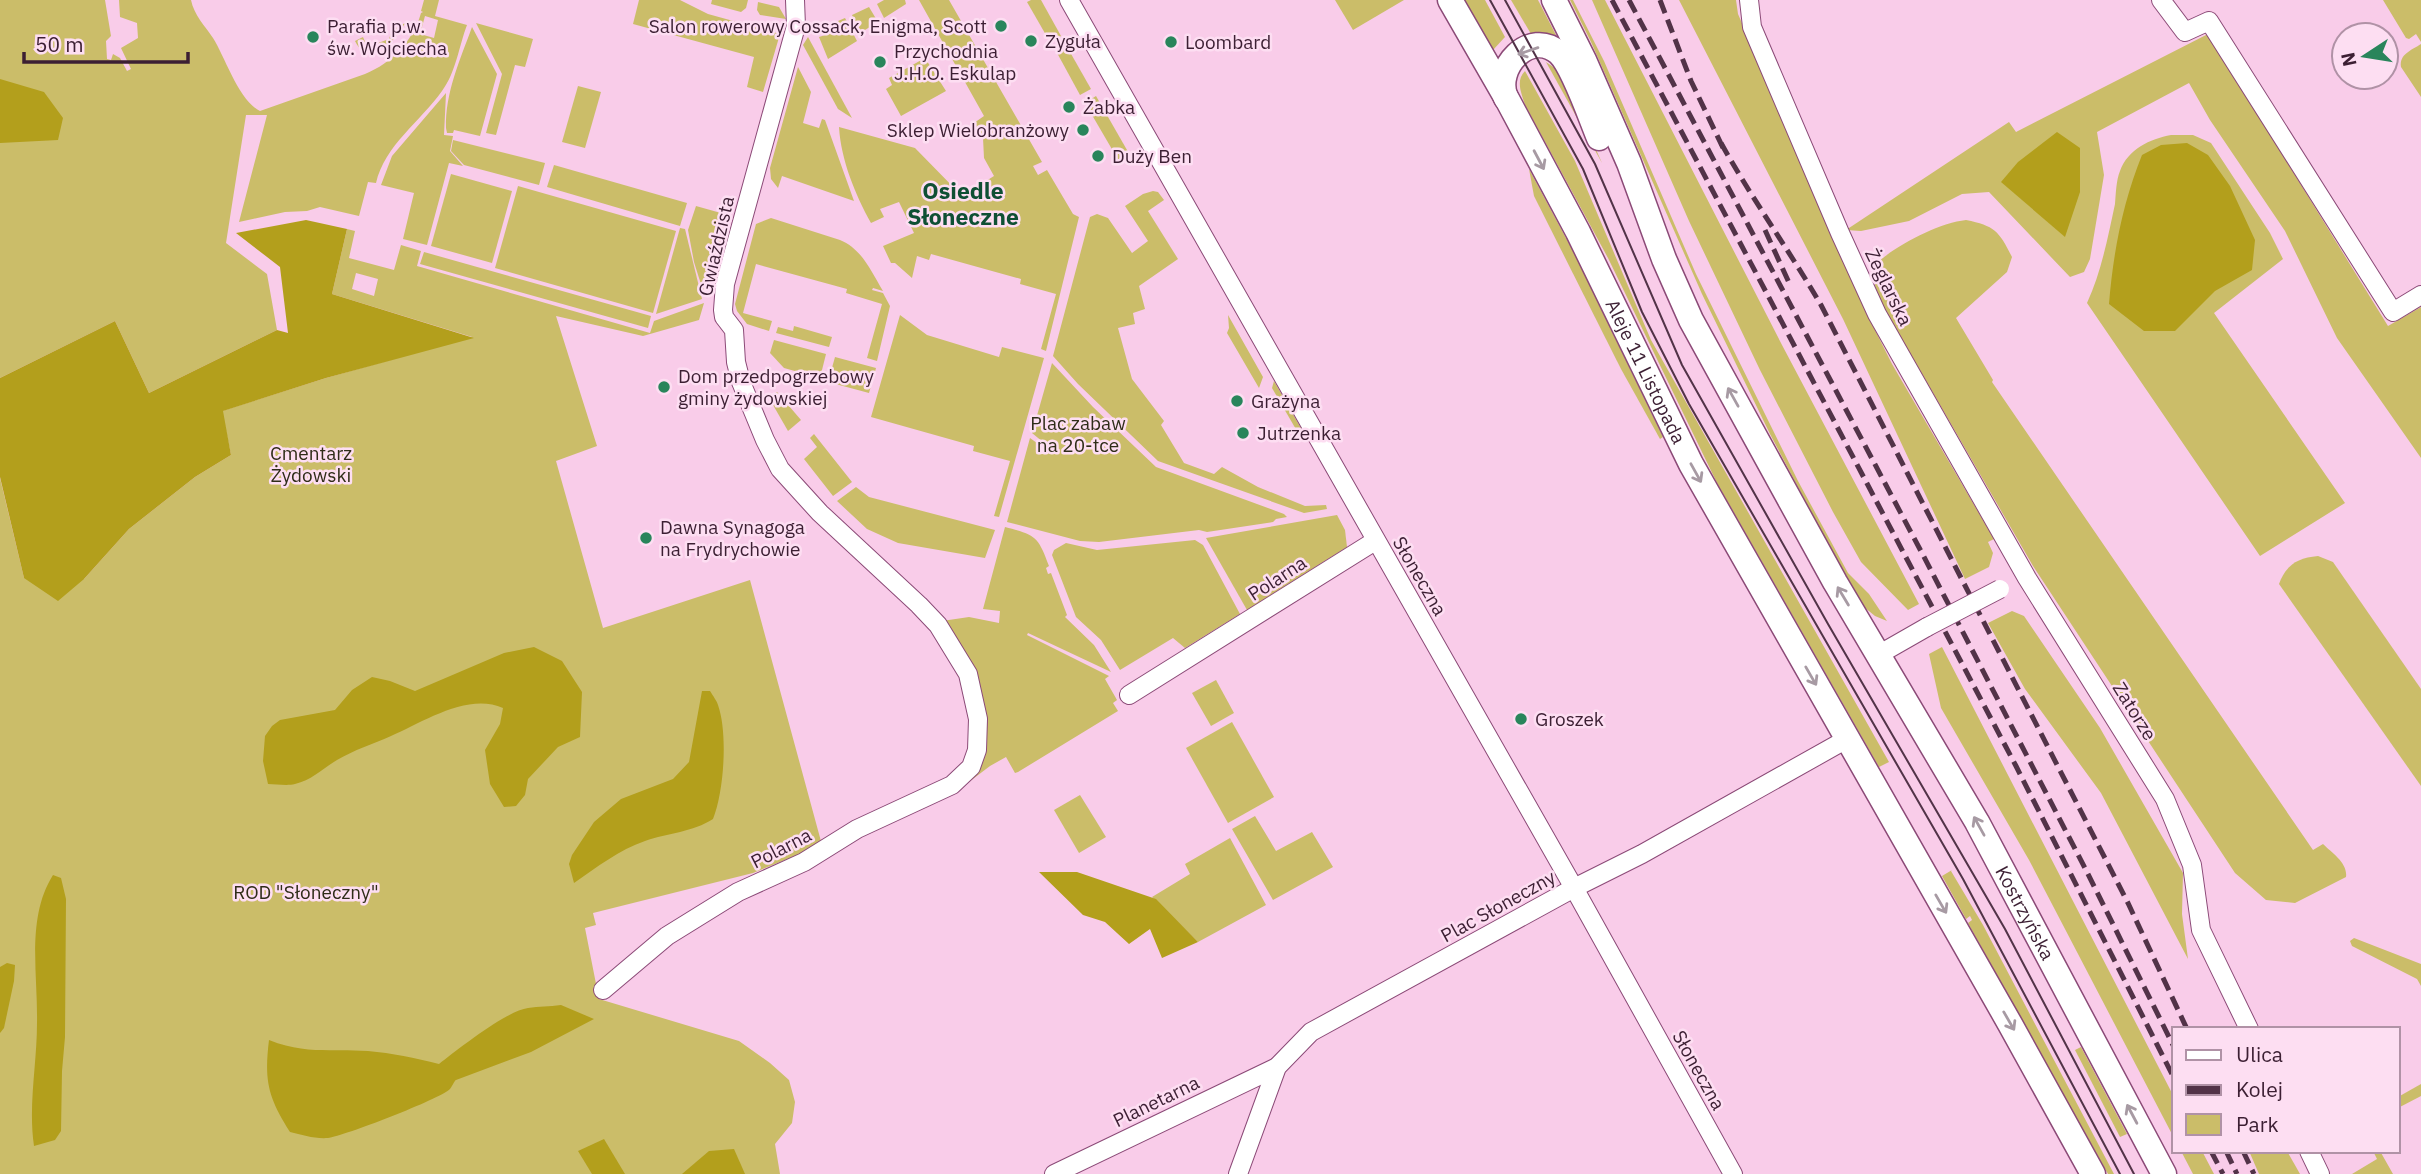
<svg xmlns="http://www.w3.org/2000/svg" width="2421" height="1174" viewBox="0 0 2421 1174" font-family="'IBM Plex Sans',sans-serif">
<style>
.green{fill:#cbbd69;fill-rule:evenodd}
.forest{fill:#b39f1c}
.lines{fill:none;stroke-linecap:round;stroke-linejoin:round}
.minor-casing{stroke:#8b4a77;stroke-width:20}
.secondary-casing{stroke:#8b4a77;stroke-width:27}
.minor{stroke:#fff;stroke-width:18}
.secondary{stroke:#fff;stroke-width:24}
.tram{stroke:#523348;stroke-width:2}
.rail{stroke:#523348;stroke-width:5;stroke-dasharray:14 7;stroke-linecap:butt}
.minor-bridge-casing{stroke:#8b4a77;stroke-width:20;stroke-linecap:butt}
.minor-bridge{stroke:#fff;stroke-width:18}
.oneway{stroke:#a79aa3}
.poi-dot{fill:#29855b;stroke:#fddef2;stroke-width:2.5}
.labels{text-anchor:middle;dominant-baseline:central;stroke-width:5;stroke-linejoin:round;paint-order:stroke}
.poi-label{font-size:19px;fill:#3c1f33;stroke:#fddef2;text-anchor:start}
.street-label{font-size:19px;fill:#3c1f33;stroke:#fddef2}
.park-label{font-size:19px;fill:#2f2c18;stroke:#fddef2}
.quarter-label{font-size:23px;font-weight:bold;fill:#0f5034;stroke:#fddef2}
</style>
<rect width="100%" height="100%" fill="#f9cce9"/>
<!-- green -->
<g class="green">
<path d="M 0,0 L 105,0 L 111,36 L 106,41 L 107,59 L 111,60 L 113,54 L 120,58 L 127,71 L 131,69 L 121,48 L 138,38 L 137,23 L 120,17 L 119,0 L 191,0 C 194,15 205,26 213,38 C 225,57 239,101 260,111 L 365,74 C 392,63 413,41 421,13 L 423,12 L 421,11 L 424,0 L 439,0 L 435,16 L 467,25 C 459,46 456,72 442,91 C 420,122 385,145 376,183 L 368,182 L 359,216 L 320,207 L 307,211 L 285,212 L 239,222 L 267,115 L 246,115 L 226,243 L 267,274 L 277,330 L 149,393 L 115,321 L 0,378 ZM 425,16 L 438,20 L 434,38 L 420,34 Z"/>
<path d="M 639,0 L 680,0 L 708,14 L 780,34 L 763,92 L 747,87 L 754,57 L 633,24 Z"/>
<path d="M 712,0 L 748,0 L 746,8 L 741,12 L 711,4 Z"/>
<path d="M 884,0 L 905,0 L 906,4 L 884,18 L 877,4 Z"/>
<path d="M 919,0 L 949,0 L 1042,162 L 1033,166 L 1038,175 L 1047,170 L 1073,214 L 1079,217 L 1046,351 L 1041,349 L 1056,294 L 1020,284 L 1021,279 L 931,254 L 929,260 L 917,256 L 912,278 L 895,263 L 891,263 L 883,246 L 914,233 L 899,202 L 880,209 L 884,217 L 871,223 C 855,194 841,160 839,127 L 915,148 L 962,196 L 994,176 L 984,158 L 983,138 L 974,123 L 984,116 Z"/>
<path d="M 1031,0 L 1041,0 L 1061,36 L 1050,42 L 1027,2 Z"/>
<path d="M 1335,0 L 1404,0 L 1353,30 Z"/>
<path d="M 1463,0 L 1485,0 L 1505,37 L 1493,50 Z"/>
<path d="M 1511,0 L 1538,0 L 1556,35 L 1531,34 Z"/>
<path d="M 1570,0 L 1573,0 L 1604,61 L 1696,274 L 1798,481 L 1848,573 L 1869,594 L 1887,621 L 1875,616 L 1864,607 L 1827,542 L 1770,434 L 1702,294 L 1591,42 Z"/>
<path d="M 1592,0 L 1605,0 L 1782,345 L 1919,604 L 1908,610 L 1861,562 L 1833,512 L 1760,370 L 1689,221 Z"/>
<path d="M 1679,0 L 1736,0 L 1738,14 L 1872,324 L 1892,364 L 1994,539 L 1988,542 L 1993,553 L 1989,567 L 1965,579 L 1843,319 Z"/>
<path d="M 2383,0 L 2421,0 L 2421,42 L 2416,34 L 2409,39 L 2406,38 Z"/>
<path d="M 758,2 L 779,7 L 786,19 L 760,15 L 757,10 Z"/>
<path d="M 869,7 L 878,22 L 860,33 L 852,15 Z"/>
<path d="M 845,18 L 857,41 L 828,59 L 819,37 L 841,30 L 838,21 Z"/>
<path d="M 405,23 C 398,39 368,69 355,41 L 363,37 L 366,44 L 370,46 L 389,39 L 392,30 Z"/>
<path d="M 476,23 L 533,39 L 525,67 L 515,65 L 496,135 L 486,133 L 502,74 Z"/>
<path d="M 472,27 L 497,74 L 480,136 L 454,130 L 453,133 L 447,133 L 446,128 C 445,93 460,60 472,27 Z"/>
<path d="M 2208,34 L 2388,326 L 2421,307 L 2421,458 L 2337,338 L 2285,231 L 2210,120 L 2189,83 L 2097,132 L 2104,175 L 2090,259 L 2084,272 L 2070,277 L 1989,192 L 1962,194 L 1909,221 L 1861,231 L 1846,230 L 2009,122 L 2016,132 Z"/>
<path d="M 808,37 L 852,118 L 838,109 L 803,45 Z"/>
<path d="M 2421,44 L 2421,97 L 2401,67 C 2399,54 2412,50 2421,44 Z"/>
<path d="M 1066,45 L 1091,89 L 1080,95 L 1056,51 Z"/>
<path d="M 925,58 L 946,91 L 901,116 L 886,89 L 892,85 L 889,78 Z"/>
<path d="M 1546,62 L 1562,73 L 1602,163 Z"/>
<path d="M 798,67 L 811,92 L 803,123 L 819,128 L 822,119 L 825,120 L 854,201 L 782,176 L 778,188 L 771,179 L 770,168 Z"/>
<path d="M 1525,71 L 1575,161 L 1651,340 L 1889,762 L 1879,767 L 1717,483 L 1608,258 L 1525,105 C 1522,94 1515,81 1525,71 Z"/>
<path d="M 578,86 L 601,92 L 585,148 L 562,142 Z"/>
<path d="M 446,93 L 444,135 L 453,136 L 450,151 L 463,166 L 449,163 L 427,245 L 403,239 L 414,193 L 381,185 L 392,156 Z"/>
<path d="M 1096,96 L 1131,157 L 1120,163 L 1085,103 Z"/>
<path d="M 2171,135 L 2193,135 L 2211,143 L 2270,233 L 2283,259 L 2214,313 L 2345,503 L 2260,556 L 2087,303 C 2101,273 2108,237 2115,204 C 2116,193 2116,181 2120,171 C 2128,149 2150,139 2171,135 Z"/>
<path d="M 453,140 L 545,163 L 539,185 L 464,165 L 451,151 Z"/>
<path d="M 554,165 L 687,203 L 680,226 L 547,187 Z"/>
<path d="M 1529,169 L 1574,253 L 1663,437 L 1660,439 L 1621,369 L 1534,196 Z"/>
<path d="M 451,174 L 512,191 L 492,263 L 431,246 Z"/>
<path d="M 518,186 L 676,231 L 653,313 L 495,268 Z"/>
<path d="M 1153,191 L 1158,192 L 1164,200 L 1148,211 L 1178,259 L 1139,286 L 1145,309 L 1133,313 L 1135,324 L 1118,328 L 1132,379 L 1164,421 L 1161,425 L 1184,463 L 1214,474 L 1222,467 L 1258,487 L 1305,506 L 1326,505 L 1327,509 L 1304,513 L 1158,461 L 1078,384 L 1053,356 L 1090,217 L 1097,214 L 1108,218 L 1132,253 L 1148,241 L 1125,206 L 1143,194 Z"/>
<path d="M 696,206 L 728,215 L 705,297 L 694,262 L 688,230 Z"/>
<path d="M 771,218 L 840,240 C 862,249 871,271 883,291 L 873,288 L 872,290 L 883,293 L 890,306 L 877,361 L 867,358 L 882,304 L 846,293 L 847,289 L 756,264 L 743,313 L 772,321 L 769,331 L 747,324 L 737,311 L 735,304 L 756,224 Z"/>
<path d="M 1966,220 C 1995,226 1999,231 2012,257 L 2007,272 L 1956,318 L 1993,380 L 1992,382 L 2313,850 L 2323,844 C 2332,853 2348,863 2346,877 L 2295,903 L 2266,900 L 2235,873 L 2033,566 L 1884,308 L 1875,286 L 1876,264 C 1896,245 1939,223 1966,220 Z"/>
<path d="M 680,228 L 685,229 L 702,299 L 656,314 Z"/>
<path d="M 347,229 L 355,231 L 349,258 L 394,270 L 401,245 L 421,251 L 417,266 L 650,333 L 654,321 L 704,303 L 699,320 L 643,336 L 556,316 L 597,446 L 556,461 L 603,628 L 750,580 L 822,845 L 753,873 L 593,913 L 596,925 L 585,928 L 599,999 L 739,1041 L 770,1063 L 789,1080 L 795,1102 L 792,1123 L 775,1144 L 780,1174 L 0,1174 L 0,478 L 24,578 L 84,579 L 129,529 L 195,477 L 231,455 L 222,411 L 326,378 L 472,337 L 332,294 ZM 356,273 L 378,279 L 374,296 L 352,289 Z"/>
<path d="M 424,252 L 651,316 L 648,328 L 420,264 Z"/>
<path d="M 900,315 L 927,335 L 999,357 L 1002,347 L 1044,358 L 999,517 L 994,516 L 1010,461 L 973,451 L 974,446 L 871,417 Z"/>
<path d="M 1228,315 L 1263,377 L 1259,388 L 1227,333 L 1229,328 Z"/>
<path d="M 794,326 L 832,337 L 829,347 L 776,333 L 778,327 L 793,331 Z"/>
<path d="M 774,340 L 826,354 L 820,378 L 784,368 L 770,353 Z"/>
<path d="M 835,357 L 876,368 L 869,393 L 828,382 Z"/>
<path d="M 1052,363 L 1093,407 L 1156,467 L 1284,514 L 1287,517 L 1276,519 L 1273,522 L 1207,532 L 1199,530 L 1099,542 L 1080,541 L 1007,522 L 1030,438 L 1048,451 L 1049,447 L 1032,433 Z"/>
<path d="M 1274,381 L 1302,430 L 1301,438 L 1272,388 Z"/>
<path d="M 777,392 L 801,420 L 788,431 L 769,398 Z"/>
<path d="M 814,434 L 852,482 L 833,496 L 804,459 L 817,447 L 810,438 Z"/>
<path d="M 856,487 L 869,497 L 995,530 L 985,558 L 898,543 L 867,529 L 837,501 Z"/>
<path d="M 1337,515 L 1345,530 L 1347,547 L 1247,610 L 1206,538 Z"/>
<path d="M 1005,527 C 1036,535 1038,536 1049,566 L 1046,568 L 1048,574 L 1051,573 L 1067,615 L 1065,617 L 1094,645 L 1111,672 L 1028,633 L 1027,635 L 1109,676 L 1105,679 L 1117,700 L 1113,703 L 1118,711 L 1018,772 L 1015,773 L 1006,757 L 990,766 L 957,791 L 985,736 L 942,621 L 969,617 L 999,623 L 1000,611 L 983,609 Z"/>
<path d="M 1195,540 L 1203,545 L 1240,614 L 1185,648 L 1173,638 L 1120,670 L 1101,640 L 1076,617 L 1052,555 L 1054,550 L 1066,543 L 1097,550 Z"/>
<path d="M 2318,556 L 2333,562 L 2421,689 L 2421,786 L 2279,584 C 2286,565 2297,558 2318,556 Z"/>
<path d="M 2012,611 L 2024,616 L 2100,728 L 2183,873 L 2182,914 L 2188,959 L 2101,793 L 2025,689 L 1988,623 Z"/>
<path d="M 1942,647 L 2174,1097 L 2174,1138 L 2029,860 L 1941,708 L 1929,654 Z"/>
<path d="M 1216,680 L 1234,713 L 1211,726 L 1192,693 Z"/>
<path d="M 1232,722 L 1274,797 L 1228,823 L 1186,748 Z"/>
<path d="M 1080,795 L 1106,837 L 1079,853 L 1054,810 Z"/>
<path d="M 1255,816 L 1276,851 L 1312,832 L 1333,867 L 1273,900 L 1232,829 Z"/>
<path d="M 1230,838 L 1266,905 L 1198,942 L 1152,897 L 1190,874 L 1185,864 Z"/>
<path d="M 1952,870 L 1951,871 L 1983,925 L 2114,1174 L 2108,1174 L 1968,923 L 1972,920 L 1970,916 L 1966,919 L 1942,876 Z"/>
<path d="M 2354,938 L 2421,964 L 2421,986 L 2417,979 L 2352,946 L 2350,941 Z"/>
<path d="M 2081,1047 L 2127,1134 L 2120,1137 L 2075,1050 Z"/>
<path d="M 2421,1084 L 2421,1096 L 2398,1108 L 2398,1097 Z"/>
<path d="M 2181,1151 L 2202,1151 L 2214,1174 L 2193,1174 Z"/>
<path d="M 2249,1151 L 2287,1151 L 2300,1174 L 2259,1174 Z"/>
<path d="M 2373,1151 L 2380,1151 L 2393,1174 L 2352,1174 L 2377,1159 Z"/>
</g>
<!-- forest -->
<g class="forest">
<path d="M 0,79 L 44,92 L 63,118 L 58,140 L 0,143 Z"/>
<path d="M 2057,132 L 2080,148 L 2080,192 L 2065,237 L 2001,182 L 2018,162 Z"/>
<path d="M 2187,143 L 2208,155 L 2230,186 L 2255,240 L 2252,270 L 2215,291 L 2175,331 L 2144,331 L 2109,304 C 2113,253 2123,202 2142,155 L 2161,145 Z"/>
<path d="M 306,220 L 347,229 L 332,294 L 474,338 L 326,378 L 223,411 L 231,455 L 195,477 L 129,529 L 84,579 L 58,601 L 24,578 L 0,477 L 0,378 L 115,321 L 149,393 L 277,330 L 288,333 L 280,267 L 236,233 Z"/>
<path d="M 534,647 L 562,661 L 582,692 L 580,737 L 558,747 L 528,779 L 525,795 L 516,806 L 504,807 L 490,784 L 485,750 L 500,724 L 503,708 C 468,692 423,722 391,736 C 373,744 354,750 337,760 C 322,769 312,780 295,784 C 287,786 276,784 268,784 L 263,761 L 265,736 L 272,726 L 280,720 L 335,710 L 352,690 L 372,677 L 390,681 L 415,691 L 504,653 Z"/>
<path d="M 702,691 L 710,691 C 713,696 717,701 718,705 C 728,733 724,792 713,819 C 693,832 668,833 645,841 C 619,850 597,867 574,883 L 569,864 L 572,855 L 594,822 L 621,799 L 673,779 L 689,762 Z"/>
<path d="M 1039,872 L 1077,872 L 1156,899 L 1198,942 L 1162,958 L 1150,929 L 1129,944 L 1105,922 L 1083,915 Z"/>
<path d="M 53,875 L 61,878 L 66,899 L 65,1037 L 62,1071 L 61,1131 L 55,1140 L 34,1146 C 28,1105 37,1064 37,1023 C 38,974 26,918 53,875 Z"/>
<path d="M 7,963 L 15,965 L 14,981 L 4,1028 L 0,1033 L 0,967 Z"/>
<path d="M 561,1005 L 594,1019 L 531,1052 L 456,1080 C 455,1080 451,1088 450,1089 C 440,1099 344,1136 328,1138 C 315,1139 302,1135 290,1132 C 268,1097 264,1081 269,1040 C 307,1055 329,1048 368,1051 C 392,1053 415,1058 439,1064 C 457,1050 506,1011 528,1008 C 539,1006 549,1007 561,1005 Z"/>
<path d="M 604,1139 L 625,1174 L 592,1174 L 578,1151 Z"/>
<path d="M 734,1149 L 745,1174 L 682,1174 L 709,1151 Z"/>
</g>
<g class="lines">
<!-- minor casing -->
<g class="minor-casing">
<g id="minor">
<path d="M 1069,0 L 1574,888 L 1733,1174"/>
<path d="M 1749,0 L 1752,27 L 1840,233 L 1877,314 L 2027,578 L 2165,799 L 2192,865 L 2201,930 L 2249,1029"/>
<path d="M 2161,0 L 2185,32 L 2209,21 L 2393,312 L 2421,295"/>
<path d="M 1878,655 L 1927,627"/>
<path d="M 1129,695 L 1375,541"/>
<path d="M 603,990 L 667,936 L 738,892 L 804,862 L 857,829 L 952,785 L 971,767 L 977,750 L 978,719 L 968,674 L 938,625 L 919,605 L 820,513 L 780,469 L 765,440 L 741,382 L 736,362 L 734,330 L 724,317 L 723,310 L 725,284 L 796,26 L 795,0"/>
<path d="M 2309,1151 L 2320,1174"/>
<path d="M 1054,1174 L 1277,1067"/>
<path d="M 1238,1174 L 1277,1067 L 1311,1032 L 1574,888 L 1642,854 L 1847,739"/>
</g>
</g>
<!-- secondary casing -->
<g class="secondary-casing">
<g id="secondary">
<path id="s1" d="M 1450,0 L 1507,99 L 1578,232 L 1691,464 L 2010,1024 L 2093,1174"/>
<path id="s2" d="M 1554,0 L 1584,60 L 1629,163 L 1664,259 L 1691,320 L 1835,582 L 1977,822 L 2164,1174"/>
<path d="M 1506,98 C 1493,68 1530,28 1559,53 C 1573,66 1591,119 1599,138"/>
</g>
</g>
<!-- minor -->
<use href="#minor" class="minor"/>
<!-- secondary -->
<use href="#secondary" class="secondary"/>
<!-- tram -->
<g class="tram">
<path d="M 1490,0 L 1583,169 L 1642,312 L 1689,404 L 1963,879 L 2120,1174"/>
<path d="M 1505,0 L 1595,164 L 1682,365 L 1828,624 L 2005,929 L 2134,1174"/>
</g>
<!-- rail -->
<g class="rail">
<path d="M 1612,0 L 2016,766 L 2174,1078"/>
<path d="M 1629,0 L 1923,555 L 2087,872 L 2174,1047"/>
<path d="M 1660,0 L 1691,81 L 1725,152"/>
<path d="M 1721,143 C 1752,199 1789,250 1821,305 L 2128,903 L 2187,1029"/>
<path d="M 1765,230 L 1791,287"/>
<path d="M 2211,1151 L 2223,1174"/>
<path d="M 2226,1151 L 2237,1174"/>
<path d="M 2243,1151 L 2254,1174"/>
</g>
<!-- minor-bridge casing -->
<g class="minor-bridge-casing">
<path id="minor-bridge" d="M 1927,627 L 2000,589"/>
</g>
<!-- minor-bridge -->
<use href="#minor-bridge" class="minor-bridge"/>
</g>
<!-- one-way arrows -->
<defs><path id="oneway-shaft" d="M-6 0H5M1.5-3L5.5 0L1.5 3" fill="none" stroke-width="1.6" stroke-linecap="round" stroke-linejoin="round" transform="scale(1.75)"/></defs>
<g class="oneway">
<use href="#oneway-shaft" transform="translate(1528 51) rotate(161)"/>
<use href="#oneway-shaft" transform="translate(1539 160) rotate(62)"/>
<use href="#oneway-shaft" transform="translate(1733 397) rotate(-119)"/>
<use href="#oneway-shaft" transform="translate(1696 473) rotate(61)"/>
<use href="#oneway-shaft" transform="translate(1843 596) rotate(-121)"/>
<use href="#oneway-shaft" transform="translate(1811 676) rotate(60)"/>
<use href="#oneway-shaft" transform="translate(1979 826) rotate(-119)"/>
<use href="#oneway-shaft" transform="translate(1941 904) rotate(60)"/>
<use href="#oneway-shaft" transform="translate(2009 1021) rotate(60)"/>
<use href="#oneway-shaft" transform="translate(2132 1114) rotate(-118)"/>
</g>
<!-- markers -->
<g class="poi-dot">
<circle cx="1001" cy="26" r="7"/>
<circle cx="313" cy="37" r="7"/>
<circle cx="1031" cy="41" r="7"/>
<circle cx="1171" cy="42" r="7"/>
<circle cx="880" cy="62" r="7"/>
<circle cx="1069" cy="107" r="7"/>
<circle cx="1083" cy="130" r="7"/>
<circle cx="1098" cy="156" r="7"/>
<circle cx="664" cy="387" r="7"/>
<circle cx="1237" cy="401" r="7"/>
<circle cx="1243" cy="433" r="7"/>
<circle cx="646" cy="538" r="7"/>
<circle cx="1521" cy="719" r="7"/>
</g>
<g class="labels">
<!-- poi labels -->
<g class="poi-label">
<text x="327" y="26">Parafia p.w.<tspan x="327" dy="22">św. Wojciecha</tspan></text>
<text x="987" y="26" text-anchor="end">Salon rowerowy Cossack, Enigma, Scott</text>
<text x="1045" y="41">Zyguła</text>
<text x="1185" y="42">Loombard</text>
<text x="894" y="51">Przychodnia<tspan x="894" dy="22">J.H.O. Eskulap</tspan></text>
<text x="1083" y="107">Żabka</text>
<text x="1069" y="130" text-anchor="end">Sklep Wielobranżowy</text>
<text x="1112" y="156">Duży Ben</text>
<text x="678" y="376">Dom przedpogrzebowy<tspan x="678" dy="22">gminy żydowskiej</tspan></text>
<text x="1251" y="401">Grażyna</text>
<text x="1257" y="433">Jutrzenka</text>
<text x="660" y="527">Dawna Synagoga<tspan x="660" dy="22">na Frydrychowie</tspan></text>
<text x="1535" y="719">Groszek</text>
</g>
<!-- street labels -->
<g class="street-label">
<text transform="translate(716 246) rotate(-77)">Gwiaździsta</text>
<text transform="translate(1889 287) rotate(64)">Żeglarska</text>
<text stroke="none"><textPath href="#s1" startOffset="420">Aleje 11 Listopada</textPath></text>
<text transform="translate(1420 576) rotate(60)">Słoneczna</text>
<text transform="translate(1277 578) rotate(-33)">Polarna</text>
<text transform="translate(2135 711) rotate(58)">Zatorze</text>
<text transform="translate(781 848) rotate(-27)">Polarna</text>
<text transform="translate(1498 906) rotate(-29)">Plac Słoneczny</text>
<text stroke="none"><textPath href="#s2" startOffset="1029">Kostrzyńska</textPath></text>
<text transform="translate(1699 1070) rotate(61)">Słoneczna</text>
<text transform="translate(1156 1101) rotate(-26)">Planetarna</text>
</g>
<!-- park labels -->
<g class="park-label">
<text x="1078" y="423">Plac zabaw<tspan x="1078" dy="22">na 20-tce</tspan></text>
<text x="311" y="453">Cmentarz<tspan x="311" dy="22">Żydowski</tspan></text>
<text x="306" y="892">ROD "Słoneczny"</text>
</g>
<!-- quarter labels -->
<g class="quarter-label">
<text x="963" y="190">Osiedle<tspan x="963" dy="26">Słoneczne</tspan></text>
</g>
</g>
<!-- legend -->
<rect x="2172" y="1027" width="228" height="126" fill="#fddef2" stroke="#b092a6" stroke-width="2"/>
<rect x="2186" y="1050" width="35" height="10" fill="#ffffff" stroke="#b092a6" stroke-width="2"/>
<text x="2236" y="1062" font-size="21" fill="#3c1f33">Ulica</text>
<rect x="2186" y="1085" width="35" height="10" fill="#523348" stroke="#b092a6" stroke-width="2"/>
<text x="2236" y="1097" font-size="21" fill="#3c1f33">Kolej</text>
<rect x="2186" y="1114" width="35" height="21" fill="#cbbd69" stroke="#b092a6" stroke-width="2"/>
<text x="2236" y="1132" font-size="21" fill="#3c1f33">Park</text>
<!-- north arrow -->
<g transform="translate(2365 56) rotate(258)"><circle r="33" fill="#fddef2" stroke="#b092a6" stroke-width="2"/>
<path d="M0-5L12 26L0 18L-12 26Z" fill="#29855b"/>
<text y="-10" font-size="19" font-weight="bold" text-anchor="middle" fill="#3c1f33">N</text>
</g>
<!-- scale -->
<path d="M24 52v10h164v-10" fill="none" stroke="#3c1f33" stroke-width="3.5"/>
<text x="35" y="52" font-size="21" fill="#3c1f33" stroke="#fddef2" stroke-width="5" paint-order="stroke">50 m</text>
</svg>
